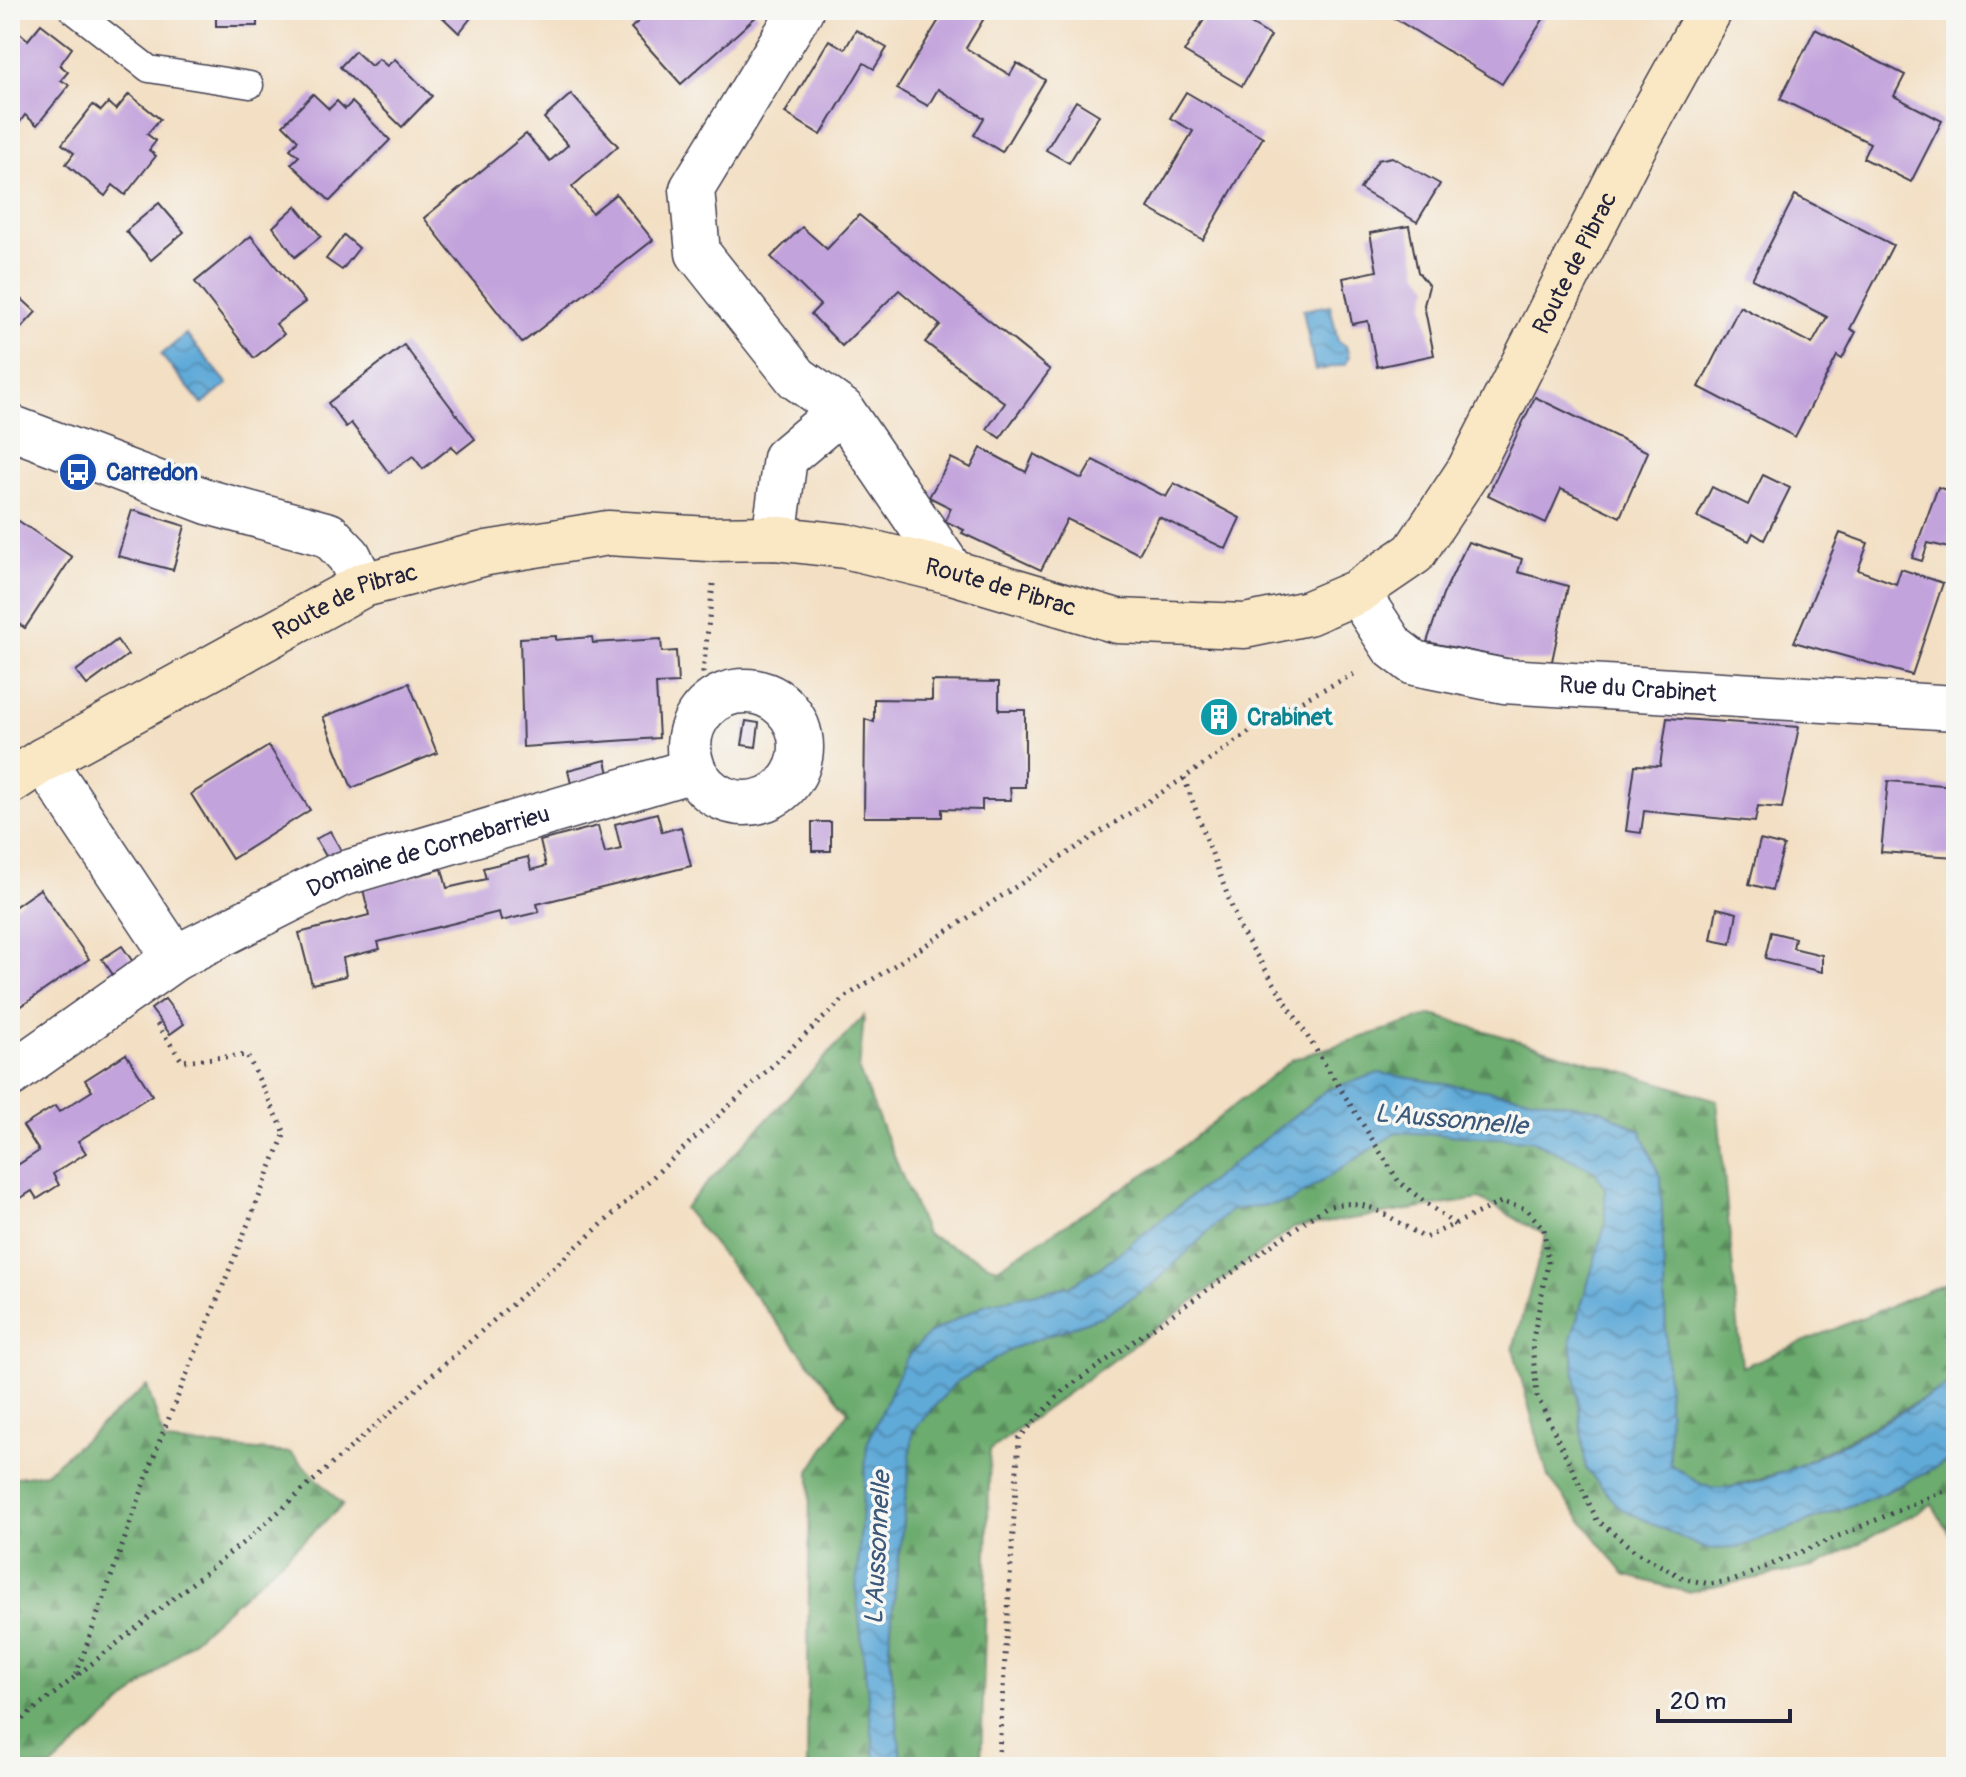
<svg xmlns="http://www.w3.org/2000/svg" width="1966" height="1777" viewBox="0 0 1966 1777" font-family="Pangolin,sans-serif">
<style>
.forest{fill:url(#forest-firs);stroke:#476754;stroke-width:2}
.water{fill:url(#water-waves);stroke:#42668a;stroke-width:2}
.building{fill:#c2a3dc}
.lines{fill:none;stroke-linecap:round;stroke-linejoin:round}
.lane-casing{stroke:#413e4f;stroke-width:29}
.street-casing{stroke:#413e4f;stroke-width:47}
.secondary-casing{stroke:#413e4f;stroke-width:47}
.path{stroke:#413e4f;stroke-width:5;stroke-dasharray:2 6;stroke-linecap:butt}
.lane{stroke:#fff;stroke-width:26}
.street{stroke:#fff;stroke-width:44}
.secondary{stroke:#fae7c3;stroke-width:44}
.labels{text-anchor:middle;dominant-baseline:central;stroke-width:7;stroke-linejoin:round;paint-order:stroke}
.street-label{font-size:24px;fill:#22223b;stroke:#f6f6f2}
.transit-label{font-size:24px;font-weight:bold;fill:#164399;stroke:#f6f6f2;text-anchor:start}
.culture-label{font-size:24px;font-weight:bold;fill:#0d838f;stroke:#f6f6f2;text-anchor:start}
.water-label{font-size:26px;font-style:italic;fill:#3b587a;stroke:#f6f6f2}
</style>
<defs>
<pattern id="forest-firs" width="22" height="20" patternUnits="userSpaceOnUse" patternTransform="scale(2)"><rect width="22" height="20" fill="#6cac6e"/><path d="M5 1l3.5 6h-7zM16 11l3.5 6h-7z" fill="#588c5c"/></pattern>
<pattern id="water-waves" width="16" height="10" patternUnits="userSpaceOnUse" patternTransform="scale(2)"><rect width="16" height="10" fill="#61aad8"/><path d="M0 5q4-4 8 0t8 0" fill="none" stroke="#508ab0"/></pattern>
</defs>
<rect width="100%" height="100%" fill="#f6f6f2"/>
<filter id="ink" filterUnits="userSpaceOnUse"><feTurbulence type="fractalNoise" baseFrequency=".0125" numOctaves="2"/><feDisplacementMap in="SourceGraphic" scale="16" xChannelSelector="R" yChannelSelector="G"/><feConvolveMatrix kernelMatrix="1 2 1 2 8 2 1 2 1" color-interpolation-filters="sRGB"/></filter>
<filter id="wash" filterUnits="userSpaceOnUse"><feTurbulence type="fractalNoise" baseFrequency=".006" numOctaves="4" result="noise"/><feDisplacementMap in="SourceGraphic" scale="32" xChannelSelector="R" yChannelSelector="G"/><feGaussianBlur stdDeviation="1.8" result="paint"/><feColorMatrix in="noise" values="0 0 0 0 0 0 0 0 0 0 0 0 0 0 0 0 0 1.4 0 .05"/><feComposite in="paint" operator="in"/></filter>
<g filter="url(#wash)">
<rect width="100%" height="100%" fill="#f3dfc3"/>
<!-- forest -->
<g class="forest">
<path d="M 1432,1015 L 1717,1100 L 1742,1367 L 1956,1279 L 1956,1381 L 1793,1469 L 1728,1488 L 1737,1548 L 1884,1493 L 1956,1457 L 1956,1545 L 1932,1504 L 1817,1566 L 1687,1592 L 1625,1575 L 1548,1477 L 1513,1348 L 1546,1235 L 1480,1199 L 1293,1228 L 990,1450 L 981,1767 L 807,1767 L 810,1471 L 848,1411 L 684,1208 L 864,1016 L 859,1071 L 926,1234 L 997,1268 L 1162,1163 L 1293,1059 Z"/>
<path d="M 147,1386 L 165,1442 L 291,1453 L 343,1505 L 52,1767 L 10,1767 L 10,1478 L 45,1473 Z"/>
</g>
<!-- water -->
<g class="water">
<path d="M 1330,305 L 1338,341 L 1346,346 L 1349,357 L 1346,364 L 1315,371 L 1303,310 Z"/>
<path d="M 186,334 L 228,384 L 202,404 L 161,355 Z"/>
<path d="M 1379,1073 L 1600,1109 L 1641,1131 L 1661,1179 L 1670,1464 C 1681,1471 1694,1482 1706,1486 C 1760,1502 1905,1408 1956,1381 L 1956,1457 L 1884,1493 L 1737,1548 L 1705,1549 L 1620,1508 L 1586,1469 L 1571,1339 L 1605,1226 L 1605,1188 L 1594,1170 L 1531,1140 L 1397,1132 L 1290,1202 L 1231,1210 L 1157,1281 L 1105,1315 L 1016,1347 L 955,1383 L 913,1431 L 889,1645 L 902,1767 L 876,1767 L 856,1591 L 867,1444 L 905,1360 L 928,1334 L 986,1304 L 1069,1286 L 1098,1269 L 1327,1090 Z"/>
</g>
<g id="blocks">
<!-- building -->
<g class="building">
<rect x="216" y="10" width="41" height="16"/>
<path d="M 435,10 L 477,10 L 459,33 Z"/>
<path d="M 651,10 L 753,10 L 758,15 L 681,84 L 631,28 Z"/>
<path d="M 945,10 L 989,10 L 966,48 L 1010,75 L 1017,63 L 1045,80 L 1002,152 L 974,135 L 984,118 L 938,89 L 928,106 L 897,89 Z"/>
<path d="M 1210,10 L 1227,10 L 1271,36 L 1242,86 L 1184,52 Z"/>
<path d="M 1381,10 L 1549,10 L 1502,84 Z"/>
<path d="M 41,24 L 72,48 L 60,65 L 68,72 L 61,80 L 69,85 L 37,125 L 25,115 L 17,126 L 10,120 L 10,39 L 13,41 L 20,33 L 28,40 Z"/>
<path d="M 1815,29 L 1905,75 L 1894,96 L 1942,121 L 1911,182 L 1863,158 L 1870,143 L 1780,99 Z"/>
<path d="M 856,30 L 887,48 L 874,69 L 864,63 L 821,135 L 785,113 L 829,40 L 845,49 Z"/>
<path d="M 355,51 L 371,66 L 379,59 L 387,66 L 395,59 L 432,96 L 402,127 L 340,67 Z"/>
<path d="M 1186,92 L 1263,137 L 1203,240 L 1148,208 L 1193,131 L 1170,118 Z"/>
<path d="M 129,94 L 160,119 L 147,134 L 156,141 L 149,150 L 156,156 L 125,195 L 113,185 L 105,196 L 66,164 L 74,153 L 62,144 L 93,105 L 101,111 L 108,103 L 116,110 Z"/>
<path d="M 313,94 L 329,109 L 337,101 L 345,109 L 352,102 L 390,140 L 330,201 L 291,164 L 299,156 L 290,149 L 298,140 L 283,125 Z"/>
<path d="M 571,94 L 618,146 L 572,187 L 592,213 L 616,194 L 653,240 L 522,343 L 424,218 L 526,134 L 550,161 L 568,145 L 544,118 Z"/>
<path d="M 1076,101 L 1099,115 L 1069,163 L 1046,150 Z"/>
<path d="M 1392,157 L 1440,184 L 1417,222 L 1360,189 L 1378,160 Z"/>
<path d="M 1795,195 L 1893,245 L 1850,329 L 1856,332 L 1842,359 L 1837,356 L 1795,437 L 1699,387 L 1740,306 L 1812,344 L 1827,317 L 1752,279 Z"/>
<path d="M 159,203 L 184,232 L 151,260 L 126,231 Z"/>
<path d="M 296,206 L 321,236 L 295,257 L 273,227 Z"/>
<path d="M 859,215 L 1050,370 L 1000,438 L 987,429 L 1005,403 L 925,342 L 940,325 L 899,290 L 842,346 L 811,314 L 820,305 L 771,257 L 802,227 L 827,249 Z"/>
<path d="M 1409,226 L 1418,272 L 1429,286 L 1424,305 L 1434,355 L 1377,367 L 1368,321 L 1352,324 L 1343,278 L 1377,271 L 1370,233 Z"/>
<path d="M 344,235 L 359,248 L 342,270 L 326,259 Z"/>
<path d="M 251,236 L 305,302 L 276,324 L 284,334 L 254,358 L 195,282 Z"/>
<path d="M 10,288 L 36,312 L 10,340 Z"/>
<path d="M 404,345 L 475,439 L 457,453 L 452,446 L 423,469 L 413,456 L 389,473 L 351,423 L 346,427 L 328,403 Z"/>
<path d="M 1535,397 L 1648,452 L 1620,517 L 1561,489 L 1546,523 L 1488,495 Z"/>
<path d="M 981,448 L 1026,472 L 1034,454 L 1082,479 L 1093,460 L 1166,497 L 1174,483 L 1240,518 L 1226,549 L 1159,517 L 1139,554 L 1067,519 L 1041,570 L 962,533 L 964,530 L 945,521 L 951,508 L 929,497 L 951,458 L 971,468 Z"/>
<path d="M 1763,475 L 1790,488 L 1764,540 L 1753,533 L 1749,541 L 1697,517 L 1712,487 L 1748,505 Z"/>
<path d="M 1938,487 L 1956,494 L 1956,543 L 1954,549 L 1928,543 L 1922,561 L 1912,558 Z"/>
<path d="M 132,510 L 185,526 L 173,570 L 118,556 Z"/>
<path d="M 10,515 L 72,557 L 25,628 L 10,618 Z"/>
<path d="M 1840,533 L 1868,543 L 1858,570 L 1896,584 L 1901,569 L 1943,583 L 1912,675 L 1794,642 Z"/>
<path d="M 1468,542 L 1522,559 L 1518,572 L 1568,586 L 1552,661 L 1519,661 L 1427,642 L 1443,595 Z"/>
<path d="M 556,636 L 556,640 L 592,637 L 593,643 L 661,639 L 662,652 L 676,651 L 678,683 L 656,684 L 659,738 L 523,747 L 520,638 Z"/>
<path d="M 117,640 L 128,655 L 87,685 L 76,671 Z"/>
<path d="M 932,681 L 999,682 L 999,710 L 1025,710 L 1025,787 L 1010,787 L 1011,800 L 982,800 L 982,810 L 942,809 L 942,817 L 864,817 L 865,719 L 874,722 L 874,699 L 932,700 Z"/>
<path d="M 409,683 L 437,753 L 352,788 L 323,717 Z"/>
<path d="M 1223,703 L 1233,720 L 1214,731 L 1205,713 Z"/>
<path d="M 1667,718 L 1799,727 L 1782,808 L 1758,806 L 1755,822 L 1644,811 L 1641,833 L 1626,831 L 1635,765 L 1660,766 Z"/>
<path d="M 746,721 L 759,723 L 756,747 L 742,745 Z"/>
<path d="M 269,746 L 310,810 L 232,859 L 191,794 Z"/>
<path d="M 606,760 L 609,774 L 571,784 L 568,770 Z"/>
<path d="M 1888,781 L 1956,786 L 1956,857 L 1881,852 Z"/>
<path d="M 657,813 L 662,832 L 681,827 L 691,866 L 537,904 L 539,912 L 501,921 L 499,912 L 378,942 L 380,949 L 343,958 L 346,976 L 312,984 L 299,933 L 369,915 L 363,889 L 442,869 L 447,888 L 486,879 L 483,868 L 528,857 L 531,870 L 546,866 L 540,841 L 598,826 L 605,853 L 621,849 L 615,824 Z"/>
<rect x="812" y="822" width="19" height="29"/>
<path d="M 330,831 L 341,850 L 327,858 L 316,839 Z"/>
<path d="M 1760,840 L 1784,846 L 1772,890 L 1749,884 Z"/>
<path d="M 40,889 L 89,959 L 10,1014 L 10,910 Z"/>
<path d="M 1717,908 L 1737,913 L 1731,944 L 1711,940 Z"/>
<path d="M 1771,932 L 1795,938 L 1793,948 L 1822,955 L 1822,972 L 1765,958 Z"/>
<path d="M 122,946 L 140,972 L 121,986 L 102,959 Z"/>
<path d="M 165,999 L 184,1024 L 170,1034 L 151,1009 Z"/>
<path d="M 126,1054 L 152,1095 L 78,1141 L 86,1153 L 53,1174 L 59,1185 L 37,1199 L 32,1191 L 10,1205 L 10,1156 L 16,1166 L 39,1151 L 23,1126 L 55,1106 L 59,1112 L 92,1091 L 85,1080 Z"/>
</g>
</g>
</g>
<g filter="url(#ink)">
<use href="#blocks" fill-opacity="0" stroke="#413e4f" stroke-width="2"/>
<g class="lines">
<!-- lane casing -->
<g class="lane-casing">
<path id="lane" d="M 73,10 L 149,69 L 250,85"/>
</g>
<!-- street casing -->
<g class="street-casing">
<g id="street">
<path d="M 801,10 L 692,189 L 698,253 L 797,378 L 842,410 L 952,572"/>
<path d="M 10,427 L 208,502 L 329,535 L 349,556 L 363,585"/>
<path d="M 774,538 L 785,458 L 842,410"/>
<path id="s1" d="M 1357,592 L 1393,647 L 1414,663 L 1504,681 L 1956,708"/>
<circle cx="745" cy="747" r="56"/>
<path id="s2" d="M 175,958 L 339,875 L 693,770"/>
<path d="M 10,1075 L 175,958 L 43,760"/>
</g>
</g>
<!-- secondary casing -->
<g class="secondary-casing">
<g id="secondary">
<path id="s3" d="M 10,782 L 43,760 L 363,585 L 487,553 L 608,533 L 709,539 L 774,538 L 845,546 L 952,572 L 1117,621 L 1245,626 L 1308,613 L 1357,592 L 1414,553 L 1469,470 L 1629,156 L 1710,10"/>
</g>
</g>
<!-- path -->
<g class="path">
<path d="M 708,705 L 703,672 L 713,584"/>
<path d="M 1184,778 L 1240,929 L 1399,1182 L 1455,1225"/>
<path d="M 76,1675 L 160,1440 L 285,1133 L 247,1055 L 182,1061 L 157,1024"/>
<path d="M 10,1729 L 250,1537 L 610,1217 L 847,996 L 1184,778 L 1275,714 L 1358,672"/>
<path d="M 998,1767 L 1019,1438 L 1064,1390 L 1326,1207 C 1368,1195 1390,1219 1425,1238 L 1501,1202 L 1526,1209 L 1544,1229 L 1548,1263 L 1532,1344 L 1537,1396 L 1597,1520 L 1636,1552 L 1685,1579 L 1710,1584 L 1735,1580 L 1956,1486"/>
</g>
<!-- lane -->
<use href="#lane" class="lane"/>
<!-- street -->
<use href="#street" class="street"/>
<!-- secondary -->
<use href="#secondary" class="secondary"/>
</g>
</g>
<!-- icons -->
<defs>
<g id="bus-disc" transform="scale(2)"><circle r="9.5" fill="#1a4fb4" stroke="#f6f6f2"/><path d="M-5-6H5V4H4V6H2V4H-2V6H-4V4H-5ZM-3.5-4V0h7V-4ZM-3.5 1.2v1.5H-2V1.2ZM2 1.2v1.5H3.5V1.2Z" fill="#fff"/></g>
<g id="building-disc" transform="scale(2)"><circle r="9.5" fill="#0f9aa8" stroke="#f6f6f2"/><path d="M-4-6H4V6H1V3H-1V6H-4ZM-2.5-4.3h1.7v1.8h-1.7ZM.8-4.3h1.7v1.8H.8ZM-2.5-1h1.7V.8h-1.7ZM.8-1h1.7V.8H.8Z" fill="#fff"/></g>
</defs>
<g fill-rule="evenodd">
<use href="#bus-disc" x="78" y="472"/>
<use href="#building-disc" x="1219" y="717"/>
</g>
<g class="labels">
<!-- street labels -->
<g class="street-label">
<text stroke="none"><textPath href="#s3" startOffset="1822">Route de Pibrac</textPath></text>
<text stroke="none"><textPath href="#s3" startOffset="1054">Route de Pibrac</textPath></text>
<text stroke="none"><textPath href="#s3" startOffset="382">Route de Pibrac</textPath></text>
<text stroke="none"><textPath href="#s1" startOffset="318">Rue du Crabinet</textPath></text>
<text stroke="none"><textPath href="#s2" startOffset="276">Domaine de Cornebarrieu</textPath></text>
</g>
<!-- transit labels -->
<g class="transit-label">
<text x="106" y="472">Carredon</text>
</g>
<!-- culture labels -->
<g class="culture-label">
<text x="1247" y="717">Crabinet</text>
</g>
<!-- water labels -->
<g class="water-label">
<text transform="translate(1451 1120) rotate(5)">L'Aussonnelle</text>
<text transform="translate(878 1548) rotate(-87)">L'Aussonnelle</text>
</g>
</g>
<!-- margin -->
<rect width="1966" height="1777" fill="none" stroke="#f6f6f2" stroke-width="40"/>
<!-- scale -->
<path d="M1658 1709v12h132v-12" fill="none" stroke="#22223b" stroke-width="4"/>
<text x="1670" y="1709" font-size="24" fill="#22223b" stroke="#f6f6f2" stroke-width="6" paint-order="stroke">20 m</text>
</svg>
